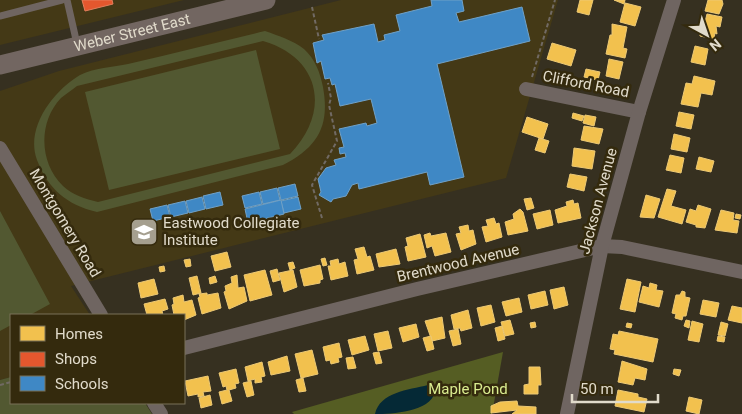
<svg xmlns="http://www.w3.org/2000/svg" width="742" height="414" viewBox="0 0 742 414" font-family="Roboto,sans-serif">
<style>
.built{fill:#443916}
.green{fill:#525831;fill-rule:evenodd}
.forest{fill:#555d23}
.water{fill:#052936}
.homes{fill:#f2c14e;stroke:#edc974}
.shops{fill:#e4572e;stroke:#e37f5d}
.schools{fill:#3f88c5;stroke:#70a1c7}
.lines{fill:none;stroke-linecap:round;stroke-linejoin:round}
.path{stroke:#716a64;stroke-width:2;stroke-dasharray:4 2.5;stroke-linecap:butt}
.lane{stroke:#6f6561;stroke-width:7}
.street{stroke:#6f6561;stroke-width:14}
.secondary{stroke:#726661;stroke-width:19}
.labels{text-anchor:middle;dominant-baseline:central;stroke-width:5;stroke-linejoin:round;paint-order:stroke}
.street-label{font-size:15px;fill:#e1dbcb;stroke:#342a0d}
.poi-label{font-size:15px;fill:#e1dbcb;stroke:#342a0d;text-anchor:start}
.park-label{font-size:15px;fill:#daec8f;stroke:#342a0d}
</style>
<rect width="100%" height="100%" fill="#363020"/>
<!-- built -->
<g class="built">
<path d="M 0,0 L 184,0 L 0,45 Z"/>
<path d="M 341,0 L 558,0 L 506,178 L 71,286 L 90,315 L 11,315 L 11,377 L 0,380 L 0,91 L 59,71 Z"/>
</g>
<!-- green -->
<g class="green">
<path d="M 265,31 C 279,36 292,40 304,49 C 315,59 320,72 323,87 C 330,126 318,147 283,165 L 97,212 C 67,205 48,189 37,160 C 25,128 53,91 80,75 C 93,68 114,67 128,64 C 174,53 219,42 265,31 ZM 263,41 C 321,58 331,112 290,154 L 98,202 C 85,199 73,195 63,186 C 39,163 38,122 61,98 C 66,94 72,90 77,86 Z"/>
<path d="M 256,50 L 280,149 L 109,190 L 85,92 Z"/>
<path d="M 0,211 L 50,304 L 30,315 L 11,315 L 11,325 L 0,331 Z"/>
<path d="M 11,377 L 11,403 L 145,403 L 152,414 L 0,414 L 0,380 Z"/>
</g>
<!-- forest -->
<path class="forest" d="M 503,352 L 492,414 L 294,414 L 292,412 Z"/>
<!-- water -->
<path class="water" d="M 428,385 L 433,387 L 435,392 C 430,412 392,414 375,414 C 380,392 408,390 428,385 Z"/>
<!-- homes -->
<g class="homes">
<path d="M 580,0 L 593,0 L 589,15 L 577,12 Z"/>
<path d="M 614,0 L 625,0 L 624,4 Z"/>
<path d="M 708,0 L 722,0 L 723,4 L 719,14 L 705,11 Z"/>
<path d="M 625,3 L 641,7 L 635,26 L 620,22 Z"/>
<path d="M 707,14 L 722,17 L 720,27 L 716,26 L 717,34 L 715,33 L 714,39 L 700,36 L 700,24 L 705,22 Z"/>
<path d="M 612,24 L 627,27 L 623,48 L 627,49 L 625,58 L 606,54 L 610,35 L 612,35 Z"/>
<path d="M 552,43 L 576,50 L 571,66 L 547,59 Z"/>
<path d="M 695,46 L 708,49 L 705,65 L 691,62 Z"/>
<path d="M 609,59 L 623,62 L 619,79 L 606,76 Z"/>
<path d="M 586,69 L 600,72 L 598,80 L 584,77 Z"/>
<path d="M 694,76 L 715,81 L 712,95 L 701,93 L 698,107 L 681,104 L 686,83 L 692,84 Z"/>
<path d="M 679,112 L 694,115 L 691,129 L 676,126 Z"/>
<path d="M 573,113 L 584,116 L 582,121 L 572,118 Z"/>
<path d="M 585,115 L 596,117 L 594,126 L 583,123 Z"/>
<path d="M 527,117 L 548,124 L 543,139 L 522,132 Z"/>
<path d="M 584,126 L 603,129 L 599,144 L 581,140 Z"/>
<path d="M 674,134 L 690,138 L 687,152 L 671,149 Z"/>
<path d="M 539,138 L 549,141 L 545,153 L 535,150 Z"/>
<path d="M 574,148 L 595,151 L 592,169 L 572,166 Z"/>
<path d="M 670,155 L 684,158 L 681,173 L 666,170 Z"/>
<path d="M 699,157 L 714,161 L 711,172 L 696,169 Z"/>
<path d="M 570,174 L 587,177 L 584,191 L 567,187 Z"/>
<path d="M 667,189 L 676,191 L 671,206 L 686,210 L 682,224 L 658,217 Z"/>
<path d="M 646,195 L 660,199 L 654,218 L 640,217 Z"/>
<path d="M 531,198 L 534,208 L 527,210 L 524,199 Z"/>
<path d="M 573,200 L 574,204 L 578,203 L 581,218 L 558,223 L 555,210 L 567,206 L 566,202 Z"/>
<path d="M 698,205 L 711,209 L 705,228 L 696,227 L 696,225 L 686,222 L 690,209 L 696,211 Z"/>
<path d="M 520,209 L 523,212 L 528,231 L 508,235 L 505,222 L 514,219 L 513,214 Z"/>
<path d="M 550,210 L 553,225 L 537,229 L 533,214 Z"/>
<path d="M 721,210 L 734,213 L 733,220 L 739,221 L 737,233 L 715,230 Z"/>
<path d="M 736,214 L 741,215 L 740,219 L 735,218 Z"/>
<path d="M 494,218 L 496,224 L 499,223 L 502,237 L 486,242 L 482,227 L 488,226 L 486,220 Z"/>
<path d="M 468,225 L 469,231 L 473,230 L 476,244 L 461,250 L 456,234 L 461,233 L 459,227 Z"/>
<path d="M 430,233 L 431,236 L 446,233 L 451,252 L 435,256 L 432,246 L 427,248 L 424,235 Z"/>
<path d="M 420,234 L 426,257 L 408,261 L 405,247 L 408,246 L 406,238 Z"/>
<path d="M 364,247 L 367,257 L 370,256 L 374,270 L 357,274 L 354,260 L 358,259 L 355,249 Z"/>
<path d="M 396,249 L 400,264 L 379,267 L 376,254 Z"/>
<path d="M 227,252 L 231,267 L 215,271 L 211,256 Z"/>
<path d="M 325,258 L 327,265 L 323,266 L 321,259 Z"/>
<path d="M 190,259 L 191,266 L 186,267 L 184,260 Z"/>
<path d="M 338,259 L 339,264 L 345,262 L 348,276 L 331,280 L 328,266 L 331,266 L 330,261 Z"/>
<path d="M 293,262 L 295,268 L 290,270 L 288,263 Z"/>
<path d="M 320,265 L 323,279 L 320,280 L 320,283 L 304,286 L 300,270 Z"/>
<path d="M 164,266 L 165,271 L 160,272 L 159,267 Z"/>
<path d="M 277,269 L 280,280 L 273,282 L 270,271 Z"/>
<path d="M 265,270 L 272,295 L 250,301 L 244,275 Z"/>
<path d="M 293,270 L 297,287 L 284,292 L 279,273 Z"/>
<path d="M 237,275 L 238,288 L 244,287 L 247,301 L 229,309 L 224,292 L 226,291 L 225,286 L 232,283 L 231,277 Z"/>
<path d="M 197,276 L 201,293 L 193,295 L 189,278 Z"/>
<path d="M 215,276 L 217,282 L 210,284 L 209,278 Z"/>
<path d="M 154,279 L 158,294 L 141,298 L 138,283 Z"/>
<path d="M 627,279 L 641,282 L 635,312 L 620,309 Z"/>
<path d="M 650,283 L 657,285 L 656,290 L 663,291 L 659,307 L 639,302 L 643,286 L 649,288 Z"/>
<path d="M 564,287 L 568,305 L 554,309 L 550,290 Z"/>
<path d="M 545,291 L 548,305 L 531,309 L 528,295 Z"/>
<path d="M 682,291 L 685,292 L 685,297 L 690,298 L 686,316 L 683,316 L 682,320 L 675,318 L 676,314 L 672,313 L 676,295 L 680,295 Z"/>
<path d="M 207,293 L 207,295 L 218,293 L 221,308 L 202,314 L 198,298 L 200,297 L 199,294 Z"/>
<path d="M 183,295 L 184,302 L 192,300 L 196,315 L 184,320 L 184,315 L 174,315 L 172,305 L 174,304 L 173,298 Z"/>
<path d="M 519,298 L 522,312 L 506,316 L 502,302 Z"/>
<path d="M 165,299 L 168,309 L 162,311 L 163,315 L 147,315 L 144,304 Z"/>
<path d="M 703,300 L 719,303 L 716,317 L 700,314 Z"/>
<path d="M 491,305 L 495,322 L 481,326 L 477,308 Z"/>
<path d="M 732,306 L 742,308 L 742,323 L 728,320 Z"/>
<path d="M 468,310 L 472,328 L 461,331 L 460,328 L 454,329 L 451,315 Z"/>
<path d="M 442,317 L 445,338 L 432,341 L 425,321 Z"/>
<path d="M 510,320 L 514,334 L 505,336 L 501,322 Z"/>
<path d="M 686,320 L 690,321 L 689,328 L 684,326 Z"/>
<path d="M 692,321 L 703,324 L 699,342 L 688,340 Z"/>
<path d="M 535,322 L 536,327 L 531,328 L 530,323 Z"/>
<path d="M 721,322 L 728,324 L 725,336 L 718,335 Z"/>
<path d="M 627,323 L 632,324 L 631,328 L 626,327 Z"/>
<path d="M 416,324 L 419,337 L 403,342 L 399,328 Z"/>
<path d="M 502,326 L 505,339 L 498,341 L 495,328 Z"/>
<path d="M 458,329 L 461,344 L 453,346 L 449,331 Z"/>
<path d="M 388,331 L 392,348 L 378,351 L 374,334 Z"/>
<path d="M 619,331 L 658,339 L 653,362 L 614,354 L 615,350 L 610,349 L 613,334 L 618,335 Z"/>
<path d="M 365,336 L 369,350 L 352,355 L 348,340 Z"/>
<path d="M 431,336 L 434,349 L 427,351 L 423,338 Z"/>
<path d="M 718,336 L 725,337 L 724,342 L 717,341 Z"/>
<path d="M 339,343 L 342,357 L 338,358 L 339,362 L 331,364 L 330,360 L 326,361 L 323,347 Z"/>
<path d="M 312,350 L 318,374 L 301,378 L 295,354 Z"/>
<path d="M 379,352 L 382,363 L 376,364 L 373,353 Z"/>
<path d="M 287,356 L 290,371 L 271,375 L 268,362 Z"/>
<path d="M 353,357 L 356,368 L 348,369 L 346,358 Z"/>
<path d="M 622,361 L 647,369 L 645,380 L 635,378 L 633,385 L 618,382 Z"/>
<path d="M 262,362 L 265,376 L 261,377 L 262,382 L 255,383 L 255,379 L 248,381 L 245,367 Z"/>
<path d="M 529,367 L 540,367 L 541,385 L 538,385 L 538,394 L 524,394 L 524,385 L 529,384 Z"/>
<path d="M 236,369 L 239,383 L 235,384 L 236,388 L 229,390 L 232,401 L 222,404 L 219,392 L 227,390 L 226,386 L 223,387 L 219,373 Z"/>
<path d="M 674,369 L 681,370 L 679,376 L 673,374 Z"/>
<path d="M 208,376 L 211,391 L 203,392 L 204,396 L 198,397 L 198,394 L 188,396 L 185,381 Z"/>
<path d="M 303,378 L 306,391 L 299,392 L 296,380 Z"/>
<path d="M 251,381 L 254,395 L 247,397 L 243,383 Z"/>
<path d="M 618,390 L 638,394 L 638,397 L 647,399 L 644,412 L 615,406 Z"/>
<path d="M 210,395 L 212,405 L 201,408 L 199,398 Z"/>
<path d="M 689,397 L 702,400 L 699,414 L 686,411 Z"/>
<path d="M 517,401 L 518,406 L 536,407 L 536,414 L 512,414 L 517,410 L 491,413 L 491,406 L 500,402 Z"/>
</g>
<!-- shops -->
<path class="shops" d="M 82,0 L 112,0 L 113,4 L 85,11 Z"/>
<!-- schools -->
<g class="schools">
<path d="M 431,0 L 462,0 L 464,11 L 456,13 L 459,22 L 522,7 L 530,41 L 437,64 L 464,177 L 430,185 L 427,172 L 359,189 L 358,183 L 352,185 L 346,196 L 333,199 L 331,202 L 319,195 L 321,192 L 318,179 L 326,168 L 336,165 L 334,160 L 346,157 L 345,153 L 340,154 L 339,148 L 344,147 L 339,129 L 366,123 L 367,126 L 377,123 L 371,99 L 340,106 L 335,84 L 332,85 L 330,78 L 325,79 L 321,61 L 317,63 L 313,43 L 324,40 L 322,35 L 374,24 L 378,42 L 385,40 L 384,35 L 400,31 L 396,15 L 432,6 Z"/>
<path d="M 295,184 L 298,196 L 281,200 L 278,188 Z"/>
<path d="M 277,188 L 280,200 L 263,204 L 260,192 Z"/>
<path d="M 220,192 L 223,205 L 206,209 L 203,196 Z"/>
<path d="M 259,192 L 262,204 L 245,208 L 242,196 Z"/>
<path d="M 202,197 L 205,209 L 189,213 L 186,201 Z"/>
<path d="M 298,197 L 301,209 L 284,213 L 281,201 Z"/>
<path d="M 281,200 L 284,214 L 248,223 L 245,209 Z"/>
<path d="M 185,201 L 188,213 L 171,217 L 168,205 Z"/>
<path d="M 167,205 L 170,217 L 153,221 L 150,209 Z"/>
</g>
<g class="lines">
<!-- path -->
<g class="path">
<path d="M 312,7 L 319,39"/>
<path d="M 532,77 L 555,0"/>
<path d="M 322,218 L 312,185 L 337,141 L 329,105 L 331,98 L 328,83"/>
<path d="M 0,385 L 11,382"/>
</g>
<!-- lane -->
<g class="lane">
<path d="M 67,0 L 77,44"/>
<path d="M 0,16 L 62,0"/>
</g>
<!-- street -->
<g class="street">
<path d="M 526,89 L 639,112"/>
<path d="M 0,148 L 101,315"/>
<path d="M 184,348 L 417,289 L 602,246 L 622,247 L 742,272"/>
<path d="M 154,403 L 161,414"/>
<path d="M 567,414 L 602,246 L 639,112 L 674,0"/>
</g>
<!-- secondary -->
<path class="secondary" id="s1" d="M 0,65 L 266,0"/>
</g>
<!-- icons -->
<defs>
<g id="school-square" transform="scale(1.4375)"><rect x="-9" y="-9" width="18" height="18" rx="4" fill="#a59f8f" stroke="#342a0d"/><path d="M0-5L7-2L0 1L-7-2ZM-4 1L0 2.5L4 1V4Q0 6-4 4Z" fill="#fff"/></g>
</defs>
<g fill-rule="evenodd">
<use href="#school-square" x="144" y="232"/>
</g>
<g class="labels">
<!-- street labels -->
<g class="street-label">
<text stroke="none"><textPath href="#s1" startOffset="136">Weber Street East</textPath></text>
<text transform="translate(586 84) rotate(11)">Clifford Road</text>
<text transform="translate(598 201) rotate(-75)">Jackson Avenue</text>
<text transform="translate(65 223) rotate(59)">Montgomery Road</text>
<text transform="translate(458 263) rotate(-13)">Brentwood Avenue</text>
</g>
<!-- poi labels -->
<g class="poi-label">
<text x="163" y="223">Eastwood Collegiate<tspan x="163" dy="17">Institute</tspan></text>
</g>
<!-- park labels -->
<g class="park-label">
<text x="468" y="389">Maple Pond</text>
</g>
</g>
<!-- legend -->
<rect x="10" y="314" width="175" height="90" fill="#342a0d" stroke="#797159"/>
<rect x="20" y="326" width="25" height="15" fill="#f2c14e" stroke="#797159"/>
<text x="55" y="339" font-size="15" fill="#e1dbcb">Homes</text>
<rect x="20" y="352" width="25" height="15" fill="#e4572e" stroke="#797159"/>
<text x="55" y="364" font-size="15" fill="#e1dbcb">Shops</text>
<rect x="20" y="376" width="25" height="15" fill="#3f88c5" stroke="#797159"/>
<text x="55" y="389" font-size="15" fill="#e1dbcb">Schools</text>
<!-- north arrow -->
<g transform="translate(707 35) rotate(140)" stroke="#342a0d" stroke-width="4" paint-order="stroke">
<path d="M0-4L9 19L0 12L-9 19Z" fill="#e1dbcb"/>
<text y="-8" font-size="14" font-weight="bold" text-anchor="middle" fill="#e1dbcb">N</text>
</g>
<!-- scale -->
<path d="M572 394v8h86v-8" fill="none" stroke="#e1dbcb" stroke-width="2.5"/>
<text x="580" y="394" font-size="15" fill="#e1dbcb" stroke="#342a0d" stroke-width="4" paint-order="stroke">50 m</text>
</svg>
